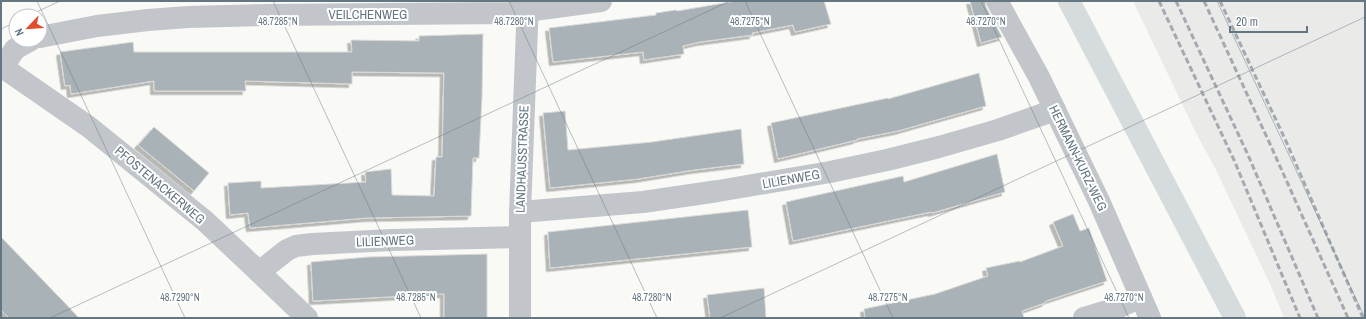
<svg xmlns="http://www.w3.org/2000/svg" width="1366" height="319" viewBox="0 0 1366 319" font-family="'Archivo Narrow',sans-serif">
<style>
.built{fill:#eaeae9}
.building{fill:#a9b2b7;stroke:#dbdad8;filter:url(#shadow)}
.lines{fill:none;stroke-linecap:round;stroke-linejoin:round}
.minor{stroke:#c2c6ca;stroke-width:22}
.major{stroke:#d6dbde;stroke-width:22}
.rail{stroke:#a3aaaf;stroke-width:3;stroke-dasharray:6 3;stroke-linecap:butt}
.ticks{fill:none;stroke:#647681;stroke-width:1;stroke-opacity:0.45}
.labels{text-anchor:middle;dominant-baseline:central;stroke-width:4;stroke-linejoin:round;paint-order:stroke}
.street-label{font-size:13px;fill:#647681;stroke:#fff}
.ticks-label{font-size:10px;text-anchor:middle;fill:#647681;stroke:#fff;stroke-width:4;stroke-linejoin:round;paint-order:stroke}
</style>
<defs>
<filter id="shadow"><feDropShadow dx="-3.5" dy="3.5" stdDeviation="0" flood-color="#0004"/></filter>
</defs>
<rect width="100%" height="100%" fill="#f9f9f6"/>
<!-- built -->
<path class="built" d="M 1133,1 L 1365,1 L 1365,318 L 1284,318 L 1270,284 L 1216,170 L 1194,129 Z"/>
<!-- building -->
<g class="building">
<path d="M 736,1 L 824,1 L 831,24 L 795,32 L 793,25 L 752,33 L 753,35 L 700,42 L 683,46 L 684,54 L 644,60 L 643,52 L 553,62 L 549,28 L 656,15 L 656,13 L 676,10 L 677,11 Z"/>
<path d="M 970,1 L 985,1 L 986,7 L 1002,37 L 981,43 Z"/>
<path d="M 483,34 L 482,97 L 479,158 L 473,158 L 471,216 L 367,218 L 250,228 L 248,213 L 230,215 L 228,183 L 261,181 L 261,188 L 366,182 L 365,172 L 391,169 L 392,195 L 434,196 L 436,157 L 442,157 L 444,73 L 352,72 L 352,84 L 245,81 L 246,91 L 154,91 L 154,81 L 71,94 L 70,85 L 65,86 L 60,52 L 133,42 L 134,52 L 352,52 L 351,40 L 419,41 L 419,36 Z"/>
<path d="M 979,73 L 986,106 L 898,131 L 857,139 L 857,140 L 778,159 L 771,123 L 888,98 L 888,99 Z"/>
<path d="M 565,111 L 568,150 L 652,142 L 741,129 L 744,164 L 694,170 L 638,179 L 550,188 L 543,113 Z"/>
<path d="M 154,127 L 209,173 L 194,191 L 138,145 Z"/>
<path d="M 997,154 L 1005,192 L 932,213 L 931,212 L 793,241 L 786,202 L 903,176 L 904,182 Z"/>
<path d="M 748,210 L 752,247 L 550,268 L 548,232 Z"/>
<path d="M 1073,214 L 1080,231 L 1089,228 L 1107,281 L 1046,301 L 1045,303 L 1022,311 L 1024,318 L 865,318 L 864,309 L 935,294 L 988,276 L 986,268 L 1020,261 L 1020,262 L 1063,246 L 1053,222 Z"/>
<path d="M 1,237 L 62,300 L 79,318 L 9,318 L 1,310 Z"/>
<path d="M 487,254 L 487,318 L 444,318 L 444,294 L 313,301 L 311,262 L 368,257 Z"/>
<path d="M 764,288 L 766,318 L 710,318 L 707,295 Z"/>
</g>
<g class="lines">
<!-- minor -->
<g class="minor">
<path d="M 997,1 L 1039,77 L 1099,201 L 1150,318"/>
<path d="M 40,37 L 97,26 L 148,20 L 188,17 L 267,15 L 511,13 L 601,1"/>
<path d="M 1,66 L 89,127 L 120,152 L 205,221 L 259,272 L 307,318"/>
<path d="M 3,67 L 15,49 L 31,40"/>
<path d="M 520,212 L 643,202 L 718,191 L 830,172 L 887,160 L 939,147 L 998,130 L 1055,110"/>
<path d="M 259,272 L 287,250 L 296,246 L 312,244 L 392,240 L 520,237"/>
<path d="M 520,318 L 520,212 L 528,1"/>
<path d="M 1084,318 L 1117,308 L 1141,297"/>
</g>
<!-- major -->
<path class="major" d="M 1069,1 L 1235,318"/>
<!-- rail -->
<g class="rail">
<path d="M 1159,1 L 1234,160 L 1300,318"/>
<path d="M 1176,1 L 1248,155 L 1318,318"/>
<path d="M 1204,1 L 1270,144 L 1348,318"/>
<path d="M 1220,1 L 1285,139 L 1363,318"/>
</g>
</g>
<!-- ticks -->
<path class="ticks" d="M 37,1 L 185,318M 273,1 L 421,318M 509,1 L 657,318M 745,1 L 893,318M 981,1 L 1129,318M 1217,1 L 1365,318M 28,16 L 60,1M 1,29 L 16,22M 50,318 L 730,1M 720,318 L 1365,17"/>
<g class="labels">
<!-- street labels -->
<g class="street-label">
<text x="368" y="14">VEILCHENWEG</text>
<text transform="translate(1078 158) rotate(64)">HERMANN-KURZ-WEG</text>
<text transform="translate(522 159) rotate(-88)">LANDHAUSSTRASSE</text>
<text transform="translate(791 179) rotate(-10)">LILIENWEG</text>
<text transform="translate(160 185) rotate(40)">PFOSTENACKERWEG</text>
<text transform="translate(385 241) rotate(-2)">LILIENWEG</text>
</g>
</g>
<g class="ticks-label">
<text x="514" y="25">48.7280°N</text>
<text x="750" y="25">48.7275°N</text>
<text x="986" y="25">48.7270°N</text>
<text x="278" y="25">48.7285°N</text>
<text x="180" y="301">48.7290°N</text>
<text x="416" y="301">48.7285°N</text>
<text x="652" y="301">48.7280°N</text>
<text x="888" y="301">48.7275°N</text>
<text x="1124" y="301">48.7270°N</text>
</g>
<!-- border -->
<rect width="1366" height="319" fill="none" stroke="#647681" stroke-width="4"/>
<!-- north arrow -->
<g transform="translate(28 28) rotate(245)"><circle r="19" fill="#ffffff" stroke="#c1c8cd"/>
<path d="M0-3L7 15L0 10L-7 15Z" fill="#e24d2d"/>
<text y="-6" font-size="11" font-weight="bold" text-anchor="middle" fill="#647681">N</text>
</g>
<!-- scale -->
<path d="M1230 26v6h77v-6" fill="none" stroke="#647681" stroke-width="2"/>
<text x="1236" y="26" font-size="12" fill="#647681" stroke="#ffffff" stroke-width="3" paint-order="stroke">20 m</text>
</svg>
